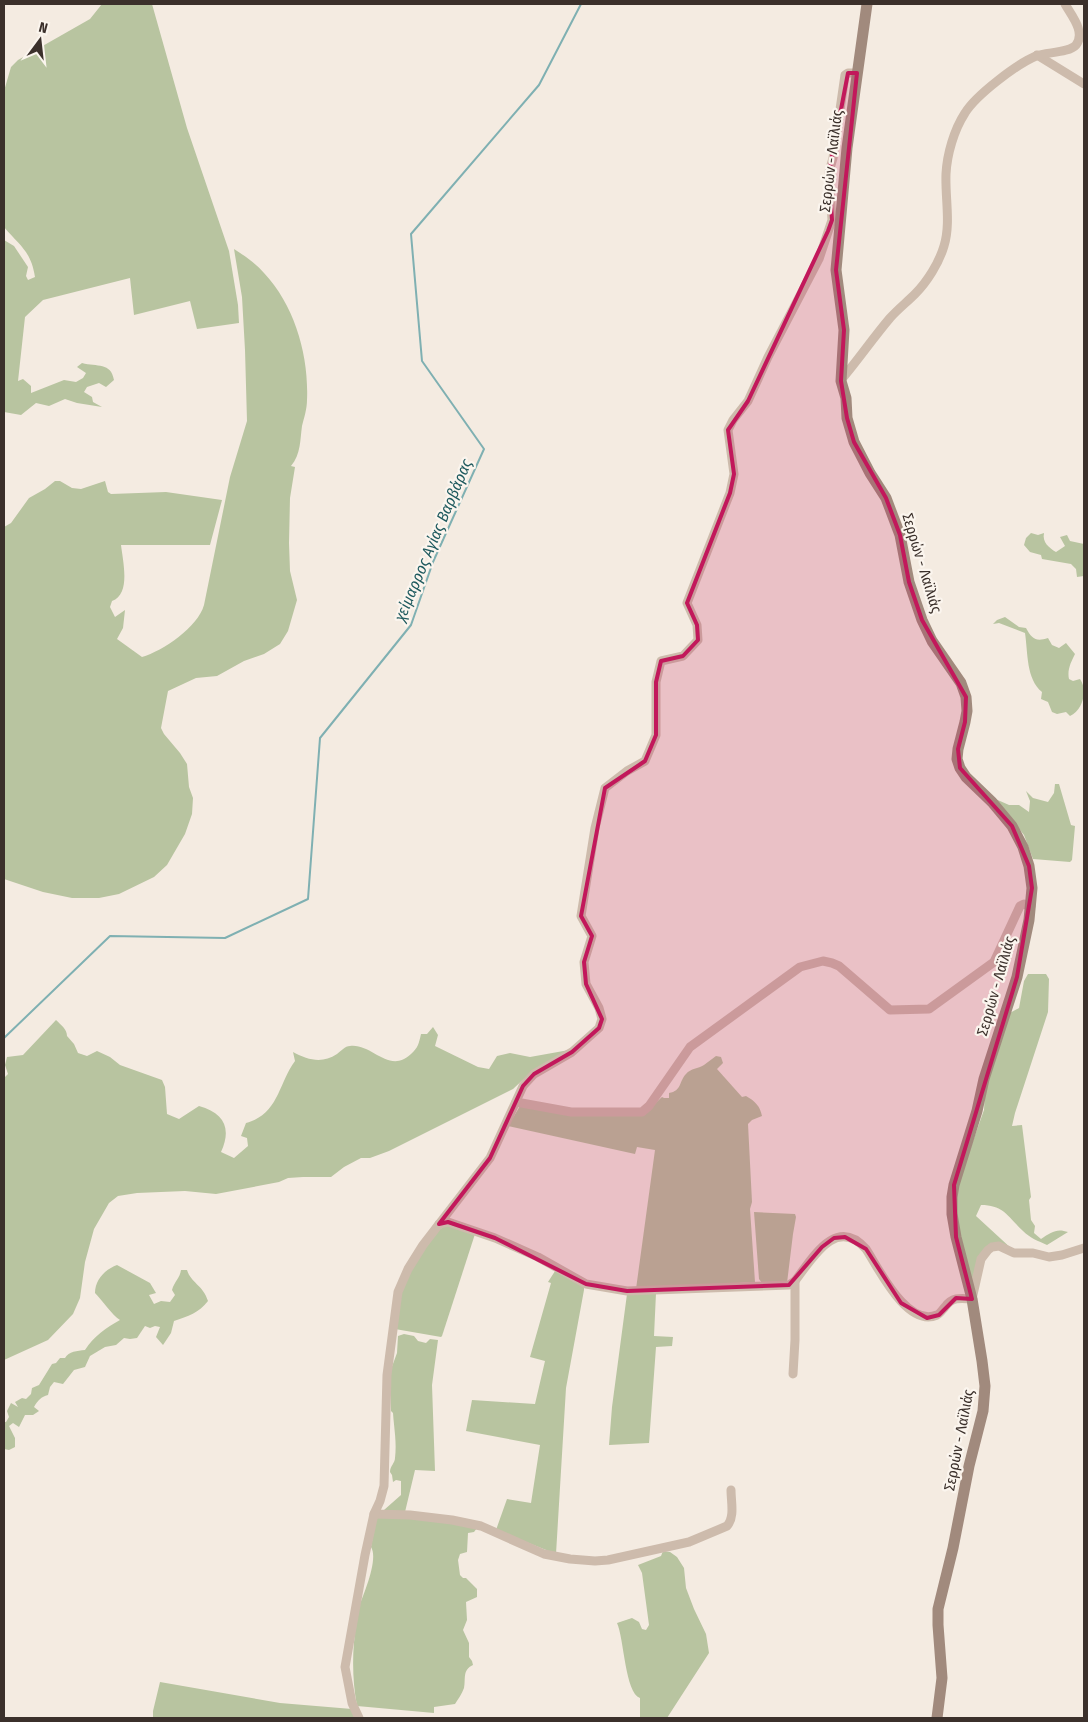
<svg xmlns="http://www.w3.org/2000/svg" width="1088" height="1722" viewBox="0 0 1088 1722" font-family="'Fira Sans Condensed',sans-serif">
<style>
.green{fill:#b8c4a0}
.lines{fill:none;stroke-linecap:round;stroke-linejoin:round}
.stream{stroke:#7fb0b2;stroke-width:2}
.street{stroke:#cdbbac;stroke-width:9}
.secondary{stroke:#a18a7d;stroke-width:11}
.marked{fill:#c2185b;fill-opacity:0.2;stroke:#c2185b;stroke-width:4;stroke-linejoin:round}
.labels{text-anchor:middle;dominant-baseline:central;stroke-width:4.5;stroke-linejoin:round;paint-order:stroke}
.street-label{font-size:15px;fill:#3b302b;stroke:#fbf5ee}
.water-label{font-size:16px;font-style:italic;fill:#1f5a5e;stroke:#fbf5ee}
</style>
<rect width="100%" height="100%" fill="#f4ebe1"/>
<!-- green -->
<g class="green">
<path d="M 102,4 L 152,4 L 187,128 L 229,251 L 238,305 L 239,323 L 197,329 L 190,301 L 134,315 L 130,278 L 43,300 L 25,317 L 18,381 L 23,379 L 31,386 L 31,393 L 64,380 L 76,382 L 83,378 L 86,373 L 77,367 L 82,363 C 97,367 111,362 114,380 L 106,387 L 99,383 L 87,387 L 84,392 L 92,397 L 93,402 L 102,407 L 77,403 L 65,399 L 49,406 L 36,403 L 21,415 L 4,412 L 4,240 L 14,246 L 28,267 L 26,276 L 28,280 L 35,277 C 31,251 20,246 4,227 L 4,91 L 11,67 L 18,60 L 90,19 Z"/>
<path d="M 234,249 C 245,256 255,263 264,273 C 295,306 309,356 307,400 C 307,409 304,418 302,426 C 300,440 301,454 291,466 L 295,467 L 290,498 L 289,543 L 290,571 L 297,600 L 288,631 L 280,644 L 264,654 L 244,661 L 217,676 L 196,678 L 168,691 L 161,728 L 164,734 L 180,753 L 187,764 L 189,787 L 193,798 L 192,814 L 185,834 L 167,865 L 154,877 L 119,894 L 99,898 L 72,898 L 43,892 L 4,879 L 4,527 L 11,523 L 29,498 L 45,489 L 55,481 L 60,481 L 72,488 L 81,489 L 105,481 L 108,492 L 111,494 L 166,492 L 222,500 L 210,545 L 121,545 C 123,562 131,594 112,601 L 110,607 L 115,617 L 125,610 L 123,628 L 117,639 L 142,657 C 163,651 198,627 204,605 L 230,477 L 247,421 L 245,350 L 242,297 Z"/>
<path d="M 1031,533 L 1038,535 L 1044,533 C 1042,542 1049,548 1056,552 L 1065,546 L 1060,537 L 1067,535 L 1070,541 L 1084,544 L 1084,576 L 1077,577 L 1076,569 L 1071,564 L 1042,559 L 1041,555 L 1030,552 L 1024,545 L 1026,538 Z"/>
<path d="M 1005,617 L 1019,627 L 1026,628 C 1032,639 1036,642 1048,638 L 1052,645 L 1059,648 L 1066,643 L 1075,654 C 1071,662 1067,670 1069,679 L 1073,681 L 1080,679 C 1088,690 1083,710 1070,716 L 1066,712 L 1057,714 L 1052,712 L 1048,702 L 1041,699 L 1042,692 C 1026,679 1028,653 1025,633 L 999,623 L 993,624 L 997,620 Z"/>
<path d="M 1055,784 L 1059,784 L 1071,825 L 1075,826 L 1072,860 L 1070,862 L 1033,859 L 1024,835 L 1004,810 L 991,797 L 1009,805 L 1019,805 L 1029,812 L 1030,801 L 1026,791 L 1033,798 L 1048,802 L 1054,793 Z"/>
<path d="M 1028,974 L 1046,974 L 1049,979 L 1048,1012 L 1015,1113 L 1012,1126 L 1022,1125 L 1031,1197 L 1029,1200 L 1031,1220 L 1035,1226 L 1034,1233 L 1041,1239 C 1051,1232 1057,1228 1068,1232 L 1047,1245 C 1038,1241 1030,1238 1023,1231 C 1008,1217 1004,1205 981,1205 L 976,1216 L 1013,1250 L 993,1244 L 972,1288 L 957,1227 L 957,1186 L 984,1110 L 985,1091 L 1008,1014 L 1019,1008 L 1024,981 Z"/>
<path d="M 56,1020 C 61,1025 67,1029 67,1036 L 74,1044 L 78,1053 L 87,1056 L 97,1051 L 110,1057 L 120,1065 L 162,1080 L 165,1087 L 167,1114 L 179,1119 L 199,1106 C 224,1113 232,1128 221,1152 L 234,1158 L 248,1146 L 247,1138 L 241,1136 L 246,1123 C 279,1114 278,1084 295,1061 L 293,1052 C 308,1060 322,1064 337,1054 C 341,1051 345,1046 350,1046 C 372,1043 389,1075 411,1054 C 418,1048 419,1043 421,1034 L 427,1034 L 433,1027 L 438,1035 L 435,1046 L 478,1067 L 489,1069 L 497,1056 L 510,1053 L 530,1057 L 569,1050 L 527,1076 L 513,1089 L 389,1151 L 370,1158 L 361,1158 L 344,1167 L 331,1177 L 303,1177 L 288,1178 L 279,1182 L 216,1194 L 185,1191 L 137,1193 L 118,1196 L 109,1203 L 94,1229 L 85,1262 L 80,1298 L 73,1314 L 48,1340 L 4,1360 L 4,1078 L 8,1074 L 5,1065 L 7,1057 L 23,1055 Z"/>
<path d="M 716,1056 L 721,1057 L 723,1063 L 717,1069 L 742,1097 L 746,1096 C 755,1101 760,1106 762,1116 L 752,1120 L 748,1124 L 752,1202 L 750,1209 L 755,1282 L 636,1289 L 655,1150 L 637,1147 L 635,1154 L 508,1126 L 520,1106 L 647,1111 L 662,1097 L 664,1098 L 669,1098 L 669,1093 C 682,1091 679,1081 686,1074 C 691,1068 698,1069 704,1065 C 708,1062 712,1059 716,1056 Z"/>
<path d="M 754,1212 L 795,1214 L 796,1217 L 793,1234 L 787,1283 L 762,1283 L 759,1279 Z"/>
<path d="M 445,1226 L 453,1226 L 475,1234 L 442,1336 L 441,1337 L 395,1329 L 401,1292 L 409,1272 L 435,1232 Z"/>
<path d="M 117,1265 L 150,1283 L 156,1293 L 149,1295 L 154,1304 L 161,1301 L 170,1302 L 175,1295 L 172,1290 C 174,1282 180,1278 181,1270 L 187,1270 C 191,1283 203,1285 208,1301 C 199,1313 188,1316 174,1321 L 171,1333 L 163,1345 L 156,1337 L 160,1327 L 155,1326 L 150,1328 L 145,1326 L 137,1338 L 130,1339 L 124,1338 L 116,1345 L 105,1347 L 90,1356 L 85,1367 L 74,1370 L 63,1384 L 54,1382 L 50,1387 L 48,1395 C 41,1397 38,1400 34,1407 L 39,1411 L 33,1415 L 25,1415 L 19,1427 L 13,1423 L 9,1426 L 15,1438 L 15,1447 L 9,1450 L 4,1449 L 4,1422 L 6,1422 L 9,1417 L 7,1411 L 11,1403 L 18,1407 L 15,1402 L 22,1398 L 26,1399 L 31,1394 L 32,1388 L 39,1385 L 52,1364 L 56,1363 L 60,1358 L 65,1358 C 69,1351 77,1351 85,1350 C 94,1336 106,1328 120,1320 C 112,1315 102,1300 95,1293 C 95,1279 106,1269 117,1265 Z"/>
<path d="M 557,1268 L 584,1286 L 584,1290 L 566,1388 L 556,1554 L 496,1530 L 507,1499 L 531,1503 L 540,1445 L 466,1431 L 472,1400 L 535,1404 L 545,1361 L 530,1357 L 551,1283 L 548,1282 Z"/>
<path d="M 656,1293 L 654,1336 L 673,1337 L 672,1346 L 656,1347 L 649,1443 L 609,1445 L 612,1407 L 627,1294 Z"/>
<path d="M 404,1334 L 414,1336 L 418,1341 L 426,1343 L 430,1339 L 438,1340 L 432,1385 L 435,1471 L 415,1470 L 405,1512 L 384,1510 L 401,1495 L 401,1481 L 396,1480 L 393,1482 L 392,1475 L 390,1472 C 390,1466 395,1463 395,1458 C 397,1443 394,1428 393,1413 L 391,1411 L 390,1372 L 397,1353 L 398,1336 Z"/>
<path d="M 379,1517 L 447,1521 L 477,1528 L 474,1532 L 468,1533 L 467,1552 L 460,1554 L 458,1560 L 460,1575 L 463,1578 L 466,1578 L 477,1589 L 477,1597 L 466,1602 L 467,1620 L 463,1630 L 469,1643 L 469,1657 L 472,1661 L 473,1665 C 462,1670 466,1679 464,1688 C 462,1694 458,1699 455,1704 L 434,1707 L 434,1713 L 357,1706 C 352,1679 352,1652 356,1625 C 357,1620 357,1614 358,1609 C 363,1596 379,1559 371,1547 L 376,1519 Z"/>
<path d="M 663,1551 L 670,1552 L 677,1557 L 684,1568 L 686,1588 L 694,1609 L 706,1634 L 709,1653 L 667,1718 L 640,1718 L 640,1698 C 625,1693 624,1638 617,1623 L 632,1618 L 639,1622 L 642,1629 L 646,1630 L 649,1625 L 642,1573 L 638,1565 L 661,1556 Z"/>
<path d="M 160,1682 L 280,1703 L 352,1709 L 356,1718 L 153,1718 L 153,1711 Z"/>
</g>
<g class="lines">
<!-- stream -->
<path class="stream" d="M 4,1038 L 110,936 L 225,938 L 308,899 L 320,738 L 411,625 L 433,562 L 484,449 L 422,361 L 411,234 L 539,85 L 581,4"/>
<!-- street -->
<g class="street">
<path d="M 1037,55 L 1084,84"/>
<path d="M 841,380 C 858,360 873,338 890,318 C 898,309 907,302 915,294 C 927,282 939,263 944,246 C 951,223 945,198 946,174 C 947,154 954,130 965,113 C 976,95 1017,64 1036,56 C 1046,52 1069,53 1076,45 C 1086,32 1071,15 1065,4"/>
<path d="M 516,1102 L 571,1112 L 642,1112 L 649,1106 L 690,1047 L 800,967 L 823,961 L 832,963 L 839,966 L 890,1010 L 929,1009 L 994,962 L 1020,906 L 1024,904 L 1031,906"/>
<path d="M 439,1224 L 448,1222 L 495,1238 L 538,1257 L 586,1284 L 627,1291 L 789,1285 L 795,1281 C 812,1259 836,1215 866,1249 C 879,1269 907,1328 937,1315 C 940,1314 942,1310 945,1307 C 952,1297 960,1298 972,1299 L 981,1259 L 988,1250 L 992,1247 L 999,1246 L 1014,1253 L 1033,1253 L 1049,1257 L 1062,1255 L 1084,1248"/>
<path d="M 793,1374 L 795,1340 L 795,1281"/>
<path d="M 374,1514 L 410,1515 L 452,1520 L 481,1526 L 544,1554 L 570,1559 L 595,1561 L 608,1560 L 689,1542 L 727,1526 C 735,1517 731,1502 731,1490"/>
<path d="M 359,1718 L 352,1703 L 345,1667 L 365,1555 L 374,1514 L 380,1501 L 384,1486 L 387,1375 L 398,1292 L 408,1269 L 423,1245 L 490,1158 L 523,1086 L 534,1074 L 572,1052 L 599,1028 L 602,1019 L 599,1008 L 586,984 L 584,962 L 592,936 L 581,916 L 595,828 L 605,788 L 627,771 L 645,761 L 656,735 L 656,682 L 661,661 L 683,656 L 698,640 L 697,625 L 687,603 L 730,493 L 734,474 L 728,430 L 733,420 L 748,401 L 768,357 L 819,259 L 832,220 L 829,172 L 833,158 L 845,75 L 848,73 L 857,73"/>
</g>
<!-- secondary -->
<path class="secondary" d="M 867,4 L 847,148 L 836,270 L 844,330 L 841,381 L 846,398 L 847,418 L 854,442 L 870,473 L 886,498 L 900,535 L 909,582 L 922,620 L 932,641 L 961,683 L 966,697 L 967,711 L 965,722 L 958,749 L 957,759 L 960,768 L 966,777 L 992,802 L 1012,826 L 1023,847 L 1029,866 L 1032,888 L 1029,920 L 1017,977 L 984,1079 L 977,1111 L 954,1185 L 952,1197 L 952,1214 L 956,1237 L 972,1299 L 982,1361 L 985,1386 L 983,1411 L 969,1466 L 953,1548 L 938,1609 L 938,1625 L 942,1678 L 937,1718"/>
</g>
<!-- marked area -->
<path class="marked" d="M 848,73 L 857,73 L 836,270 L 844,330 L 841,381 L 847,418 L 854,442 L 886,498 L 900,535 L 909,582 L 922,620 L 966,697 L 965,722 L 958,749 L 960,768 L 1012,826 L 1029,866 L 1032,888 L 1017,977 L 954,1185 L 956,1237 L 972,1299 L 956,1298 L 939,1315 L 927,1318 L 901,1303 L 866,1249 L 845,1237 L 834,1238 L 822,1247 L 789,1285 L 627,1291 L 586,1284 L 495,1238 L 448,1222 L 439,1224 L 490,1158 L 523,1086 L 534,1074 L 572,1052 L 599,1028 L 602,1019 L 586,984 L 584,962 L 592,936 L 581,916 L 605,788 L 645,761 L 656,735 L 656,682 L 661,661 L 683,656 L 698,640 L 697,625 L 687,603 L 730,493 L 734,474 L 728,430 L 748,401 L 828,231 L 832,220 L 829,172 Z"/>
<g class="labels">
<!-- street labels -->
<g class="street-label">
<text transform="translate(831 161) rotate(-83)">Σερρών - Λαϊλιάς</text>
<text transform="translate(922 563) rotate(73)">Σερρών - Λαϊλιάς</text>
<text transform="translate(996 986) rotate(-74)">Σερρών - Λαϊλιάς</text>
<text transform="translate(959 1440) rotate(-79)">Σερρών - Λαϊλιάς</text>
</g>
<!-- water labels -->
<g class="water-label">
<text transform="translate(433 540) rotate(-67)">χείμαρρος Αγίας Βαρβάρας</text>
</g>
</g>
<!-- border -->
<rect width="1088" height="1722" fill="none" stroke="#3b302b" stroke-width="10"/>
<!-- north arrow -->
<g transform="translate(40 40) rotate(15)" stroke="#fbf5ee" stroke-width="4" paint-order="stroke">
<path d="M0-4L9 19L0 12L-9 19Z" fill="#3b302b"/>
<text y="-8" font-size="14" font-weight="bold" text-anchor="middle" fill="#3b302b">N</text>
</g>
</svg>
